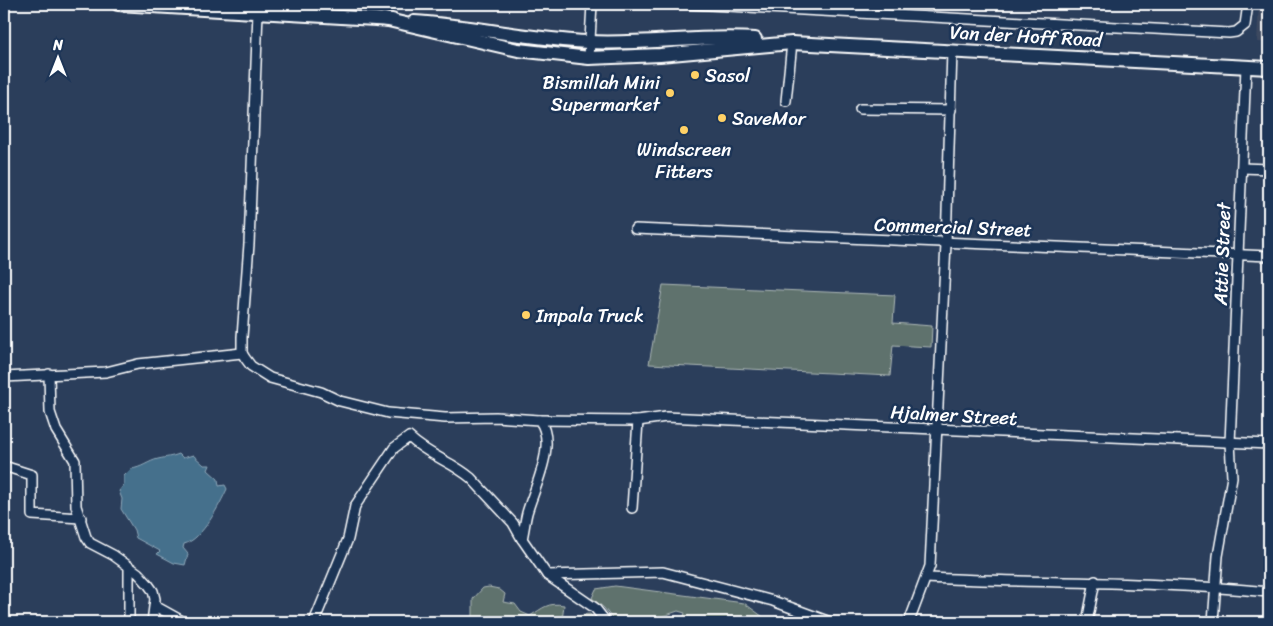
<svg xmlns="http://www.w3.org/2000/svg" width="1273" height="626" viewBox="0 0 1273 626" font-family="Sriracha,sans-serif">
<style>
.built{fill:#3c4960}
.green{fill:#5e726d;stroke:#aeb8b6}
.water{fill:#456f8c;stroke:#8fa9ba}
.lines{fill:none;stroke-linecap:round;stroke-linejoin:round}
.street-casing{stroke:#fff;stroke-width:12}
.secondary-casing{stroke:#fff;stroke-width:16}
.street{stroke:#1d3557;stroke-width:9}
.secondary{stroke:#1d3557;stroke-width:12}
.poi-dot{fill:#ffd166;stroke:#1d3557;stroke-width:2}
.labels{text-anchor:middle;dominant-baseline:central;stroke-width:5;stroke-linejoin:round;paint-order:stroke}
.street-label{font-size:19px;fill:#fff;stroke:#1d3557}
.poi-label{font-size:19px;fill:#fff;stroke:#1d3557;text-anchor:start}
</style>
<rect width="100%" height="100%" fill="#2b3e5b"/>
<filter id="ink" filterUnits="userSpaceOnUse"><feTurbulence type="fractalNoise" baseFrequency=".02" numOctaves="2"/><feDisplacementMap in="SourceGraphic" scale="10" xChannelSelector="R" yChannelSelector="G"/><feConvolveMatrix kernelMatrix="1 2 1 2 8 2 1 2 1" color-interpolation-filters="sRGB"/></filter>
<g filter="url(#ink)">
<!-- built -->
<path class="built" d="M 1259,4 L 1269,4 L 1269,43 L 1257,42 Z"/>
<!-- green -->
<g class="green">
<path d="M 663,285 L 895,295 L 893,323 L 932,326 L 931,347 L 893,345 L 890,376 L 649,364 Z"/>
<path d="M 615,586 L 744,603 L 770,622 L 682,622 L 685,613 L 678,611 L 646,622 L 615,622 L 604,608 L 592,598 L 596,589 Z"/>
<path d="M 489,587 L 499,589 L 505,594 L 503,602 L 515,604 L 521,612 L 530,616 C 543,608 548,602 564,605 L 562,621 C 573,622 579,614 590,614 L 596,622 L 467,622 L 473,617 L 473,599 L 483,588 Z"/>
</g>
<!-- water -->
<path class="water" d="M 179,454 L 183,458 L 193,455 L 204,465 L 210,465 L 208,470 L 218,479 L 219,486 L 225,485 L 227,489 C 220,504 202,540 184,544 L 183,548 L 188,554 L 185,565 L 174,563 L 157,554 L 160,551 L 136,538 L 134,530 L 121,509 L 122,499 L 119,491 L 124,485 L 124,476 L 131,469 C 141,468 149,461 158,459 C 167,457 171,457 179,454 Z"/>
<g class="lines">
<!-- street casing -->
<g class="street-casing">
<g id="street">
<path d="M 690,4 L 1229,33 L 1236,32 L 1245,25 L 1248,4"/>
<path d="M 258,12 L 249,244 L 242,337 L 242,353 L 245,358 L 251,366 L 270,378 L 321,392 L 340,401 L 388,413 L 445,418 L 496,417 L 539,420 C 558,443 534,488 527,513 C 525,521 524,530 522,539 L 547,575 L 595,608 L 606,622"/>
<path d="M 589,58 L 592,4"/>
<path d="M 786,101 L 792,43"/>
<path d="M 860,109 L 951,110"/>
<path d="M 1242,168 L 1269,169"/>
<path d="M 635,229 L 1269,256"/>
<path d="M 49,374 L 50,412 L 56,430 L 75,461 L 76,506 L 86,537 L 90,543 L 113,555 L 138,573 L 148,584 L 153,591 L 155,599 L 152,622"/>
<path d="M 4,377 L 106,372 L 138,364 L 242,353"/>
<path d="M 539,420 L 638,421 L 666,417 L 1269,444"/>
<path d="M 4,466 L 32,475 L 32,515 L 81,518"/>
<path d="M 632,508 L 638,421"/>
<path d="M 129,568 L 129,622"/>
<path d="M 547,575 L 663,572 L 773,601 L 830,622"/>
<path d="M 926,578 C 1041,583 1155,581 1269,592"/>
<path d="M 155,606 L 184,622"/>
<path d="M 314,622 L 348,539 L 355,506 L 394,448 L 409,437 C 429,456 451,461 471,478 L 513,523 L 522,539"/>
<path d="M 909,622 L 930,566 L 946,244 L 952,51"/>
<path d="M 1087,622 L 1095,581"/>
<path d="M 1213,622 L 1218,556 L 1232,477 L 1230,443 L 1246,67"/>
</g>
</g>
<!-- secondary casing -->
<g class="secondary-casing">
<g id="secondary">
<path d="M 118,4 L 392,20"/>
<path d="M 384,19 L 518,50 L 589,58 L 660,55 L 792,43 L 1269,68"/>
<path d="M 414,22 C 473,26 530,39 588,42 C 644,45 700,35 755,39"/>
</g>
</g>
<!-- street -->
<use href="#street" class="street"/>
<!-- secondary -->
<use href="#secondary" class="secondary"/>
</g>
</g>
<!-- markers -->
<g class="poi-dot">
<circle cx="695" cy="75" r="5"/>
<circle cx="670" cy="93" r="5"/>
<circle cx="722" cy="118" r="5"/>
<circle cx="684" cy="130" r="5"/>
<circle cx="526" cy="315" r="5"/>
</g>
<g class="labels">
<!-- street labels -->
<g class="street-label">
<text transform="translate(1026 36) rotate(3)">Van der Hoff Road</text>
<text transform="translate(953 227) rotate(2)">Commercial Street</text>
<text transform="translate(1222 254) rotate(-88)">Attie Street</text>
<text transform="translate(954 415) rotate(3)">Hjalmer Street</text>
</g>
<!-- poi labels -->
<g class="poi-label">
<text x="705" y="75">Sasol</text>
<text x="660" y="82" text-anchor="end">Bismillah Mini<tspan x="660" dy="22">Supermarket</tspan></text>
<text x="732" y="118">SaveMor</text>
<text x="684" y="149" text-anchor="middle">Windscreen<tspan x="684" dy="22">Fitters</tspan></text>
<text x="536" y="315">Impala Truck</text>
</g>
</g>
<!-- margin -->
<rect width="1273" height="626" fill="none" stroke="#1d3557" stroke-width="20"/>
<rect x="10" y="10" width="1253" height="606" fill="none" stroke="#fff" stroke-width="2" filter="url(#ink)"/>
<!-- north arrow -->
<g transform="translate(58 58)" stroke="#1d3557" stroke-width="4" paint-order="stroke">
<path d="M0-4L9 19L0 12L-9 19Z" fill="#ffffff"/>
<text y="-8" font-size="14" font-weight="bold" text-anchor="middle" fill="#ffffff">N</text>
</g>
</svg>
